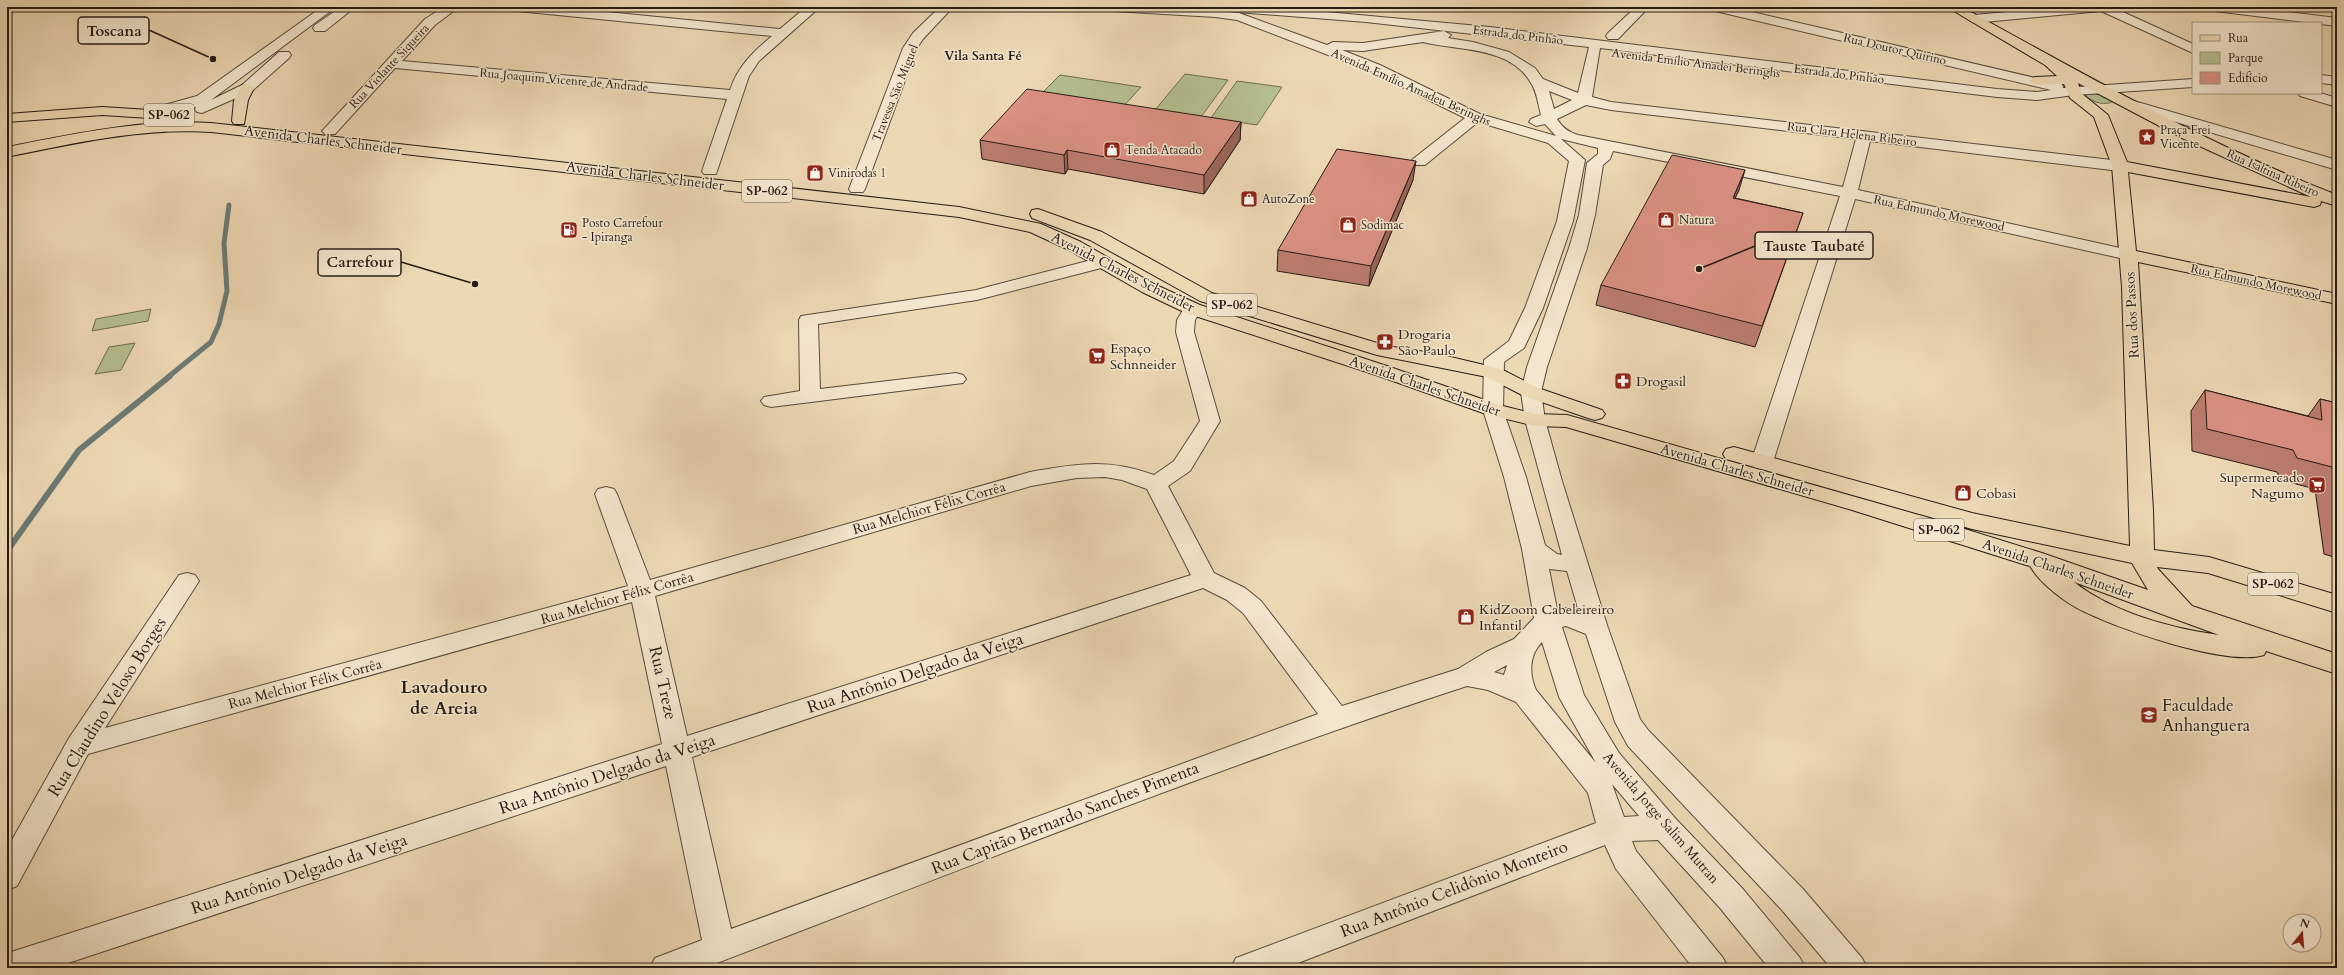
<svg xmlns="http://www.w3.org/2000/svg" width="2344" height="975" viewBox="0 0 2344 975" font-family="Cardo,serif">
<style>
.green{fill:#b5bf90;stroke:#6e6e52}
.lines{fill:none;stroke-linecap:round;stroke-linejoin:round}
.stream-far1{stroke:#6c7a75;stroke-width:5}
.stream{stroke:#6c7a75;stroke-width:6}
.minor-casing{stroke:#584b3d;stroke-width:2}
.major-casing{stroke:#261c15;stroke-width:2}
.minor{fill:#f3e6ce;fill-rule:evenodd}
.major{fill:#edd8b4;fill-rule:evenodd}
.wall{fill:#bc7d71;stroke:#261c15}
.shaded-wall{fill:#99665c;stroke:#261c15}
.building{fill:#db9183;stroke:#261c15}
.labels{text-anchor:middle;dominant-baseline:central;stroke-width:3;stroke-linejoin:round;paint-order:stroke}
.far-street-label{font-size:12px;fill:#261c15;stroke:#f3e6ce}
.far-poi-label{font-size:12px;fill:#261c15;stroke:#f3e6ce;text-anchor:start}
.far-quarter-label{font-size:13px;font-weight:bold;fill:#261c15;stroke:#f3e6ce}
.shield{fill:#f3e6ce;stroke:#64594c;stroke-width:1}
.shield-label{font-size:13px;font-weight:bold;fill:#261c15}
.street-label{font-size:14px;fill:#261c15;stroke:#f3e6ce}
.poi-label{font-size:14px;fill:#261c15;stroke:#f3e6ce;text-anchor:start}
.near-street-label{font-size:17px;fill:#261c15;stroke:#f3e6ce}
.near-poi-label{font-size:17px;fill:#261c15;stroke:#f3e6ce;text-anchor:start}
.district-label{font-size:18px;font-weight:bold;fill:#261c15;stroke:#f3e6ce}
.leader{fill:none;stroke:#261c15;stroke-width:1.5}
.callout-dot{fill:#261c15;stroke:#f3e6ce;stroke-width:1.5}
.callout{fill:#f3e6ce;stroke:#261c15;stroke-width:1.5}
.callout-label{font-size:15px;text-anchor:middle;font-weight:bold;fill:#261c15}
</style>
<rect width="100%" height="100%" fill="#edd8b4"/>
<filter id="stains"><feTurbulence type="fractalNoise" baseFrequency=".005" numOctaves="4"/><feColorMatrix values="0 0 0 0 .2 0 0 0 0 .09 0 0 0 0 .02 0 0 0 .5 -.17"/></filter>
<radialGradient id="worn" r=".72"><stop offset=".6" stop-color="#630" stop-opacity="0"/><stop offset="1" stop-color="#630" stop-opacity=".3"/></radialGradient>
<!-- green -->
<g class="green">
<path d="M 1185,74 L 1228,80 L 1201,117 L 1155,110 Z"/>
<path d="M 1060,75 L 1141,87 L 1122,108 L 1040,95 Z"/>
<path d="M 1237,81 L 1282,87 L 1257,125 L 1211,118 Z"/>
<path d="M 2088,94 L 2100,94 L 2114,101 C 2106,106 2093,103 2086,96 Z"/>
<path d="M 151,309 L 148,321 L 92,331 L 96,319 Z"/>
<path d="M 135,343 L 121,370 L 95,374 L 109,347 Z"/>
</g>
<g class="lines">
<!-- stream-far1 -->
<path class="stream-far1" d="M 168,377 L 211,342 L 219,324 L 227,291 L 224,243 L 229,205"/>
<!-- stream -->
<path class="stream" d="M 7,551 L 79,450 L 170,376"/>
<!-- minor casing -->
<g class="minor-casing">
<g id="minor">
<path d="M 322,7 L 336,7 L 211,100 L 242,85 L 279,52 L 289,52 L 291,55 L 289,58 L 252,91 L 202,113 L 197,112 L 195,109 L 196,107 L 151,117 L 144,113 L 146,110 L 197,96 Z"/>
<path d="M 341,7 L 355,7 L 325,31 L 315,31 L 313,28 L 315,25 Z"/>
<path d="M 444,7 L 459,7 L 435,25 L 402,61 L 730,90 C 738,66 753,52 772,36 L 517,11 L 511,7 L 556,7 L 780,29 L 806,7 L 820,7 L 759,61 L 749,76 L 716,174 L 704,174 L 702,171 L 727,99 L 395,68 L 335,134 L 325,134 L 322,131 L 325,128 L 425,19 Z"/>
<path d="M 940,7 L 953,7 L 923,39 L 917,48 L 865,189 L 863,192 L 851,192 L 849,189 L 903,48 L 913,33 Z"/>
<path d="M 1107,7 L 1178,7 L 1239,13 L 1327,45 L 1333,42 L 1363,43 L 1444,31 L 1451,35 L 1448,38 L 1473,42 L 1509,52 L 1535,68 L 1543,79 L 1578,93 L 1589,47 L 1366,22 L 1236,12 L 1230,8 L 1272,7 L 1490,27 L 1997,89 L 2037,92 L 2051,90 L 1715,11 L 1709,7 L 1731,7 L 2057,83 L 2062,84 L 2063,88 L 2193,79 L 2193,87 L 2074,95 L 2037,100 L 1997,97 L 1600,48 L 1592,97 L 1611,102 L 2120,161 L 2126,163 L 2128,166 L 2126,169 L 2120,171 L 1870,141 L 1858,190 L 2129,250 L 2135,251 L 2138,255 L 2135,259 L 2129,260 L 1855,199 L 1773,462 L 1770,467 L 1762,469 L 1754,467 L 1751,462 L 1840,196 L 1613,151 L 1610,159 L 1603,165 L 1595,215 L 1587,248 L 1547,367 L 1541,392 L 1545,420 L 1562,481 L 1608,628 L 1640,719 L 1648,730 L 1803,889 L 1862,958 L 1867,968 L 1831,968 L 1781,909 L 1628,746 L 1615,722 L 1586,634 L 1566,626 L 1562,627 L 1584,695 L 1619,753 L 1675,818 L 1742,888 L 1800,958 L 1805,968 L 1769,968 L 1720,908 L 1658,840 L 1632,841 L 1636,851 L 1723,958 L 1728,968 L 1693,968 L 1616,869 L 1605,845 L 1285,968 L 1231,968 L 1236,958 L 1596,823 L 1588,793 L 1516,702 L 1488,690 L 1467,686 C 1209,770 958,871 704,968 L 650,968 L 655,958 L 702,940 L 666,766 L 53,968 L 7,968 L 8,953 L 662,744 L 632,602 L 88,754 L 17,886 L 7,890 L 7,849 L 69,738 L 179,575 L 187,573 L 195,575 L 199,581 L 105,728 L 628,586 L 595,494 L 598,489 L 606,487 L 614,489 L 617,494 L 650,580 L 1030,472 C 1078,464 1106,458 1154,475 L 1174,461 L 1200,421 L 1176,332 L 1177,320 L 1186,305 L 1200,305 L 1202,309 L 1195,320 L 1194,332 L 1220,421 L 1190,471 L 1168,486 L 1214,573 L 1245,588 L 1261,601 L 1342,706 L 1458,669 L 1486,652 L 1514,639 L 1534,618 L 1522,549 L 1504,477 L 1483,410 L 1484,360 L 1509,341 L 1525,308 L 1557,221 L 1569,161 L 1548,143 L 1478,122 L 1425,165 L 1413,165 L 1411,162 L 1413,159 L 1465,118 L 1370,71 L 1237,20 L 1215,17 L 1113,11 ZM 1423,42 C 1459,51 1510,46 1531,83 C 1537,92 1538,104 1541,115 L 1531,119 L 1529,122 L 1536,126 L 1545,124 L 1556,136 L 1480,114 L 1380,65 L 1342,50 L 1363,51 ZM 1549,91 L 1572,100 L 1554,109 ZM 1586,105 L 1611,110 L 1856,139 L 1843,187 L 1578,135 C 1568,132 1562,127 1557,119 ZM 1561,139 L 1598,148 L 1598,154 L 1587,163 L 1579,215 L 1569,248 L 1527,367 L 1521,392 L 1525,420 L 1562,555 L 1557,554 L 1545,545 L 1526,477 L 1503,410 L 1504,362 L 1524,348 L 1543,308 L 1573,221 L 1585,160 ZM 1105,477 L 1122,480 L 1147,489 L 1191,575 L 687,736 L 655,596 L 1031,486 L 1077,478 ZM 1549,569 L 1567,571 L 1579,612 L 1567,608 L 1557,609 ZM 1203,588 L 1227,600 L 1243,613 L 1318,714 L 731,929 L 692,757 ZM 1542,642 L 1559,697 L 1596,763 L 1536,690 C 1529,674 1529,655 1542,642 ZM 1507,665 L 1504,675 L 1494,672 ZM 1612,784 L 1639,816 L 1624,817 Z"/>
<path d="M 1636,7 L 1649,7 L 1618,39 L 1608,39 L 1606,36 L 1608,33 Z"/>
<path d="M 2063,7 L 2112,7 L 2193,44 L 2193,53 L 2101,11 L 1974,23 L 1968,19 L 1974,15 Z"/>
<path d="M 2209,7 L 2246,7 L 2337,18 L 2337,26 L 2215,11 Z"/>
<path d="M 2321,75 L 2337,77 L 2337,85 L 2321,83 Z"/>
<path d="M 2298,93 L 2320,93 L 2337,98 L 2337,107 L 2300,96 Z"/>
<path d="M 2127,99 L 2337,160 L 2337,170 L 2122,106 L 2120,103 Z"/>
<path d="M 1103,257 L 1109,258 L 1112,262 L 1109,266 L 977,300 L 818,324 L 820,389 L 956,373 L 963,375 L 966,379 L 963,383 L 771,407 L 764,405 L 761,401 L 764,397 L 800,391 L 799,320 L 801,316 L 976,290 Z"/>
</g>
</g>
<!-- major casing -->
<g class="major-casing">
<g id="major">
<path d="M 1947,7 L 1962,7 C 2085,75 2206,144 2337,195 L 2337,206 L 2321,201 L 2320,205 L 2314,207 L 2128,172 L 2136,251 L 2337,294 L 2337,304 L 2138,262 L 2153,510 L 2154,550 L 2209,557 L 2337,595 L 2337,613 L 2208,573 L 2157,567 L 2158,569 L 2192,606 L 2337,654 L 2337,674 L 2266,651 L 2264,655 C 2226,667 2111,627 2075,607 C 2059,597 2040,583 2030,566 L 2026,565 L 1852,510 L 1566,427 L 1535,426 L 1486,414 L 1376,375 L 1186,313 L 1142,292 L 1069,250 L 1030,232 L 959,217 L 211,132 C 142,128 74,143 7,157 L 7,147 C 74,134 142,119 211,123 L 959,207 L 1041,224 L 1081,242 L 1154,284 L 1200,305 L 1390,367 L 1499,405 L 1535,414 L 1567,415 L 1926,517 L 2042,553 L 2148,590 L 2132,563 L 1972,529 L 1726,459 L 1723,454 L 1726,449 L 1734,447 L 1972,513 L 2130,546 L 2122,287 L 2112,166 L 2094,117 L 2070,98 L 2064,84 L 2035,85 L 2028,81 L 2035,77 L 2057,76 L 2045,65 ZM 2078,83 L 2184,139 L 2311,197 L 2127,162 L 2108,115 L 2081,93 ZM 2074,582 L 2219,635 C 2170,628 2114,613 2074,582 Z"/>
<path d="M 247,84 L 254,88 L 248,100 L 244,124 L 234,124 L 232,121 L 234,100 L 242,85 Z"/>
<path d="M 102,107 L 181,112 L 188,116 L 181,120 L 102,115 L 7,122 L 7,114 Z"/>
<path d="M 1038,209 L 1102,232 L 1212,293 L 1387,346 L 1438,354 L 1501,369 L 1538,388 L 1602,410 L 1605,414 L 1602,418 L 1595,420 L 1588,418 L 1524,396 L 1487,377 L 1377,355 L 1200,301 L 1090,240 L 1032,218 L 1030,214 L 1032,210 Z"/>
</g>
</g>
<!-- minor -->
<use href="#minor" class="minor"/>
<!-- major -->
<use href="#major" class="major"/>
</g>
<!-- wall -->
<g class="wall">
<path d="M 1241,122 L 1240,140 L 1204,194 L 1068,169 L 1065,174 L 982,159 L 980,140 Z"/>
<path d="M 1413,180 L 1369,286 L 1277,271 L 1278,250 Z"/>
<path d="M 1739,190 L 1735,198 L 1803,213 L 1755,347 L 1596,305 L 1601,285 Z"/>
<path d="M 2205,390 L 2308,416 L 2320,399 L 2337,403 L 2337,558 L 2324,554 L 2315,489 L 2281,480 L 2277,472 L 2192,451 L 2191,411 Z"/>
</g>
<!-- shaded-wall -->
<g class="shaded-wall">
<path d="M 1241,122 L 1240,140 L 1204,194 L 1204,175 Z"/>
<path d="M 1067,150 L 1068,169 L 1065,174 L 1064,155 Z"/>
<path d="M 1416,161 L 1413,180 L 1369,286 L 1371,266 Z"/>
<path d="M 1745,170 L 1739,190 L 1726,217 L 1733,198 Z"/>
</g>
<!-- building -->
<g class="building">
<path d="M 1027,89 L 1241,122 L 1204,175 L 1067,150 L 1064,155 L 980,140 Z"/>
<path d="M 1337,149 L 1416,161 L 1371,266 L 1278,250 Z"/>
<path d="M 1672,155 L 1745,170 L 1733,198 L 1803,213 L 1762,326 L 1601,285 Z"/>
<path d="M 2205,390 L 2322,420 L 2320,399 L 2337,403 L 2337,499 L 2332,467 L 2297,458 L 2293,450 L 2207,429 Z"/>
</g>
<!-- icons -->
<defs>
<g id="sight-square" transform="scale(0.9)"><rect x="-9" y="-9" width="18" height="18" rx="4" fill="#8f2418" stroke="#f3e6ce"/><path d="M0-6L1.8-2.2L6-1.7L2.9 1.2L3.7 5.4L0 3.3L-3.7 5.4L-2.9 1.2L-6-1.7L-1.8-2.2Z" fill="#fff"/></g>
<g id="shop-square" transform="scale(0.9)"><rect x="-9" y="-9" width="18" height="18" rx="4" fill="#8f2418" stroke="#f3e6ce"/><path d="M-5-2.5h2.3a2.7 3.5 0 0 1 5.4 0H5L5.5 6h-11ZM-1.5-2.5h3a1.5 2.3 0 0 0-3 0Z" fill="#fff"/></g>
<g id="fuel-square" transform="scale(0.9)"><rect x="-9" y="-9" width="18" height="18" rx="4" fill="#8f2418" stroke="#f3e6ce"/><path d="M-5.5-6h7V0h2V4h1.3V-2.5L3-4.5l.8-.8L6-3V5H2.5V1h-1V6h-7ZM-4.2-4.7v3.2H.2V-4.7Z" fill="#fff"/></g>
<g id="pharmacy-square" transform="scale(0.9)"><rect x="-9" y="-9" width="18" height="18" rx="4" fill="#8f2418" stroke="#f3e6ce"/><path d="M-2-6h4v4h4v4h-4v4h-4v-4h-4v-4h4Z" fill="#fff"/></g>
<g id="supermarket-square" transform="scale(0.9)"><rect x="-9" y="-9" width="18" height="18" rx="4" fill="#8f2418" stroke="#f3e6ce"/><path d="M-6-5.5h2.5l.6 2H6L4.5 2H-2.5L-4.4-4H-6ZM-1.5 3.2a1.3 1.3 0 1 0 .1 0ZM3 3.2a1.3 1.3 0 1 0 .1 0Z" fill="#fff"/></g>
<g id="university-square" transform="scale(0.9)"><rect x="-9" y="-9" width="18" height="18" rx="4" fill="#8f2418" stroke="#f3e6ce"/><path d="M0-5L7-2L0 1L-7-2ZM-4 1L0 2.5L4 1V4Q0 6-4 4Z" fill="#fff"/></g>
</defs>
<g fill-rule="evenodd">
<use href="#sight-square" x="2147" y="137"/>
<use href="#shop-square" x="1112" y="150"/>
<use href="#shop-square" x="815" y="173"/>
<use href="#shop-square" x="1249" y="199"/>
<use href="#shop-square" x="1666" y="220"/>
<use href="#shop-square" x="1348" y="225"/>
<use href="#fuel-square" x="569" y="230"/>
<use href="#pharmacy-square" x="1385" y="342"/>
<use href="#supermarket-square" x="1097" y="356"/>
<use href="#pharmacy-square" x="1623" y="381"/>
<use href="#supermarket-square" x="2317" y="485"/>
<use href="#shop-square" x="1963" y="493"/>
<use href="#shop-square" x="1466" y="617"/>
<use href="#university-square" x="2149" y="715"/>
</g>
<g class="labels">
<!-- far-street labels -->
<g class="far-street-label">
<text transform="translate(1518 35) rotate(7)">Estrada do Pinhão</text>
<text transform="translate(1895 49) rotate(13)">Rua Doutor Quirino</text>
<text transform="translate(1696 63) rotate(7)">Avenida Emílio Amadei Beringhs</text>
<text transform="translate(389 66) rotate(-47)">Rua Violante Siqueira</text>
<text transform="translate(1839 74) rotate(7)">Estrada do Pinhão</text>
<text transform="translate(564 80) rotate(5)">Rua Joaquim Vicente de Andrade</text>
<text transform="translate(1411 87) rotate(24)">Avenida Emílio Amadeu Beringhs</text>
<text transform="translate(895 93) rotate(-68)">Travessa São Miguel</text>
<text transform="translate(1852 134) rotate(7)">Rua Clara Helena Ribeiro</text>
<text transform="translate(2273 173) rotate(24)">Rua Isaltina Ribeiro</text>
<text transform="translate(1939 213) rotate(12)">Rua Edmundo Morewood</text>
<text transform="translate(2256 282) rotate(12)">Rua Edmundo Morewood</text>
</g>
<!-- far-poi labels -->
<g class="far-poi-label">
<text x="2160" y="130">Praça Frei<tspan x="2160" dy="14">Vicente</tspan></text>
<text x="1125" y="150">Tenda Atacado</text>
<text x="828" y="173">Vinirodas 1</text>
<text x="1262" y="199">AutoZone</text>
<text x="1679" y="220">Natura</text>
<text x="582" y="223">Posto Carrefour<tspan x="582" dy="14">- Ipiranga</tspan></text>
<text x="1361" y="225">Sodimac</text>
</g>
<!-- far-quarter labels -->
<g class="far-quarter-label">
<text x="983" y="56">Vila Santa Fé</text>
</g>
<!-- shield labels -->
<g class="shield">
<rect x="144" y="104" width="50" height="22" rx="3"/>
<rect x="742" y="180" width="50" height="22" rx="3"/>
<rect x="1207" y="294" width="50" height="22" rx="3"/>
<rect x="1914" y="519" width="50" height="22" rx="3"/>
<rect x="2248" y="573" width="50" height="22" rx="3"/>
</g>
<g class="shield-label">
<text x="169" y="115">SP-062</text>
<text x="767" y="191">SP-062</text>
<text x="1232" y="305">SP-062</text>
<text x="1939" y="530">SP-062</text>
<text x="2273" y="584">SP-062</text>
</g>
<!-- street labels -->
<g class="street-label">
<text transform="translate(323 140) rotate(7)">Avenida Charles Schneider</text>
<text transform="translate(645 176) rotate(7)">Avenida Charles Schneider</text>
<text transform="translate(1123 272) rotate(27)">Avenida Charles Schneider</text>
<text transform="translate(2132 315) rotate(-93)">Rua dos Passos</text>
<text transform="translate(1425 386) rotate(19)">Avenida Charles Schneider</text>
<text transform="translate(1737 470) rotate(16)">Avenida Charles Schneider</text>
<text transform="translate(929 508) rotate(-16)">Rua Melchior Félix Corrêa</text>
<text transform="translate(2058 569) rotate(19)">Avenida Charles Schneider</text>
<text transform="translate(617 598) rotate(-16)">Rua Melchior Félix Corrêa</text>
<text transform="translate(305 684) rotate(-15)">Rua Melchior Félix Corrêa</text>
<text transform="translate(1661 818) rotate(49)">Avenida Jorge Salim Mutran</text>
</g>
<!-- poi labels -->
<g class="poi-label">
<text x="1398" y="334">Drogaria<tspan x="1398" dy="16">São Paulo</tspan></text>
<text x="1110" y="348">Espaço<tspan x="1110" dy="16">Schnneider</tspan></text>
<text x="1636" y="381">Drogasil</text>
<text x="2304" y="477" text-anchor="end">Supermercado<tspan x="2304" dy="16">Nagumo</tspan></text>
<text x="1976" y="493">Cobasi</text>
<text x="1479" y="609">KidZoom Cabeleireiro<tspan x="1479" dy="16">Infantil</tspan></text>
</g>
<!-- near-street labels -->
<g class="near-street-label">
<text transform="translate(915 673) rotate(-18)">Rua Antônio Delgado da Veiga</text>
<text transform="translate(663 683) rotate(77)">Rua Treze</text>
<text transform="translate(107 707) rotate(-58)">Rua Claudino Veloso Borges</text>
<text transform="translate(607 774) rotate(-18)">Rua Antônio Delgado da Veiga</text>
<text transform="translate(1065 818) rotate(-21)">Rua Capitão Bernardo Sanches Pimenta</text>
<text transform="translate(299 874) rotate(-18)">Rua Antônio Delgado da Veiga</text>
<text transform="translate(1454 889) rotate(-21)">Rua Antônio Celidônio Monteiro</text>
</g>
<!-- near-poi labels -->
<g class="near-poi-label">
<text x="2162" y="705">Faculdade<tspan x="2162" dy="20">Anhanguera</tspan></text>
</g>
<!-- district labels -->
<g class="district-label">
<text x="444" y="687">Lavadouro<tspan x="444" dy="21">de Areia</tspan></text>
</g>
</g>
<!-- callouts -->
<path class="leader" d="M213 59L149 30M1699 269L1755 246M475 284L401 262"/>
<g class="callout-dot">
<circle cx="213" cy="59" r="4"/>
<circle cx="1699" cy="269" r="4"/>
<circle cx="475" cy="284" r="4"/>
</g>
<g class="callout">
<rect x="78" y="17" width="71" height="27" rx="4"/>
<rect x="1755" y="232" width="118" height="27" rx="4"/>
<rect x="318" y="249" width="83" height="27" rx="4"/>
</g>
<g class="callout-label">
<text x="114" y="36">Toscana</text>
<text x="1814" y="251">Tauste Taubaté</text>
<text x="360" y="267">Carrefour</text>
</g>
<!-- margin -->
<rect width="2344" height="975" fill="none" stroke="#edd8b4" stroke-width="24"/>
<rect x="8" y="8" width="2328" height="959" fill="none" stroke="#261c15" stroke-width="2"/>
<rect x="12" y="12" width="2320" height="951" fill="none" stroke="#261c15"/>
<!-- legend -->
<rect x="2192" y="22" width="130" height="72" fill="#f3e6ce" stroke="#a19584"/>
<rect x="2200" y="35" width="20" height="6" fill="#edd8b4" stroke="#a19584"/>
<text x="2228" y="42" font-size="12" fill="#261c15">Rua</text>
<rect x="2200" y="52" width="20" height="12" fill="#b5bf90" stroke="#a19584"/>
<text x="2228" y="62" font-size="12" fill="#261c15">Parque</text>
<rect x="2200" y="72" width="20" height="12" fill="#db9183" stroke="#a19584"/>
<text x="2228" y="82" font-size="12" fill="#261c15">Edifício</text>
<!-- north arrow -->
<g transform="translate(2302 933) rotate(17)"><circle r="19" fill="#f3e6ce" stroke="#a19584"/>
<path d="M0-3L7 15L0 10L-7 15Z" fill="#8f2418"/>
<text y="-6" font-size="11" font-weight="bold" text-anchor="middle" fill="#261c15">N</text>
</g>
<rect width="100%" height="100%" filter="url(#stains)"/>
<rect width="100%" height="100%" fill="url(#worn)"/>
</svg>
